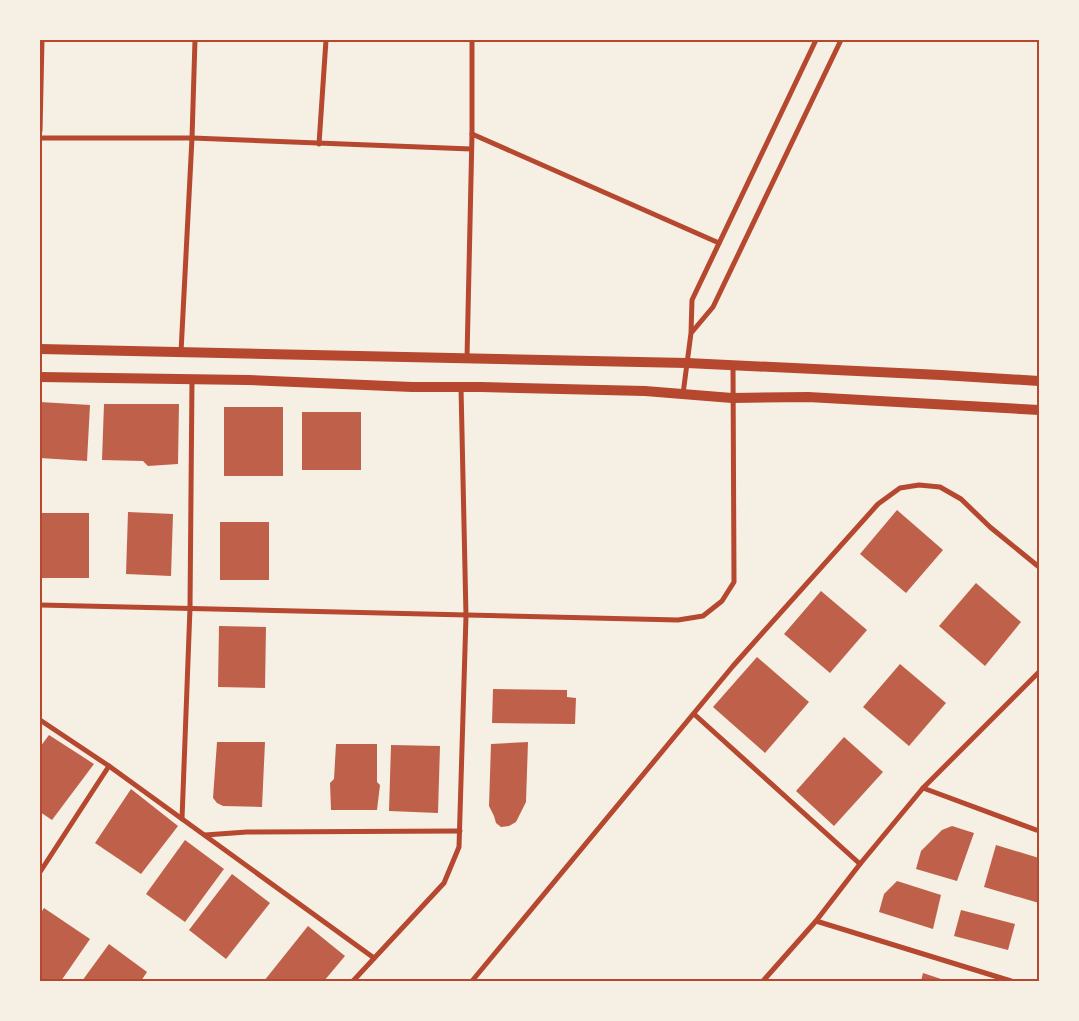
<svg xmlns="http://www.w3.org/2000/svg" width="1079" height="1021" viewBox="0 0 1079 1021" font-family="'Fira Sans',sans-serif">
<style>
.building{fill:#bf614a}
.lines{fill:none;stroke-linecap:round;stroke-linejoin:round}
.minor{stroke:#b5482f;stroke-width:5}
.secondary{stroke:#b5482f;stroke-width:10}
.neatline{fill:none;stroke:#b5482f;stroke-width:2}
</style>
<rect width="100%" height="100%" fill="#f6efe4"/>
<!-- building -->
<g class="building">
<path d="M 40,402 L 90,405 L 87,461 L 40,458 Z"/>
<path d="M 104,404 L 179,404 L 178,464 L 148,466 L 143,461 L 102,460 Z"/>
<rect x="224" y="407" width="59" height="69"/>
<rect x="302" y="412" width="59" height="58"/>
<path d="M 897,510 L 943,550 L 906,593 L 860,554 Z"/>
<path d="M 128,512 L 173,514 L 171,576 L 126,574 Z"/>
<rect x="40" y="513" width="49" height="65"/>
<rect x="220" y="522" width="49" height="58"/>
<path d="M 976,583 L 1021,622 L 985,666 L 939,626 Z"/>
<path d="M 821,591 L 867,630 L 830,673 L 784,634 Z"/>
<path d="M 219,626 L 266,627 L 265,688 L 218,687 Z"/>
<path d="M 757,657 L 809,702 L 765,753 L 713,707 Z"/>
<path d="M 900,664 L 946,703 L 909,746 L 863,707 Z"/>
<path d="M 493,689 L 567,690 L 567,697 L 576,698 L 575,724 L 492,723 Z"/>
<path d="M 49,735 L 94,764 L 52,820 L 40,812 L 40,747 Z"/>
<path d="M 844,737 L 883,772 L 834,826 L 796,791 Z"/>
<path d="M 217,742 L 265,742 L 262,807 L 223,806 L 217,803 L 213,798 Z"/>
<path d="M 528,742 L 526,802 L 516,822 L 509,826 L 501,827 L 496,823 L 494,816 L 489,806 L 491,744 Z"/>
<path d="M 336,744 L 377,744 L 377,782 L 380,785 L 377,810 L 331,810 L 330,783 L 334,779 Z"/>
<path d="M 391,745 L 440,746 L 438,813 L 389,811 Z"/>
<path d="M 131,789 L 178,826 L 141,874 L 95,843 Z"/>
<path d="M 952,826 L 974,833 L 957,881 L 916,869 L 921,851 L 942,830 Z"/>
<path d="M 185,840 L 224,869 L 185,922 L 146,894 Z"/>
<path d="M 996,845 L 1039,858 L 1039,903 L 984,887 Z"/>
<path d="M 232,874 L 270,903 L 226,959 L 189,930 Z"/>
<path d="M 897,881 L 941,895 L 933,929 L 879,912 L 884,894 Z"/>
<path d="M 44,908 L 90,939 L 61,981 L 40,981 L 40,914 Z"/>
<path d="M 961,910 L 1015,924 L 1008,950 L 954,936 Z"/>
<path d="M 308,926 L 345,956 L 324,981 L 264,981 Z"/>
<path d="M 109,944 L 147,972 L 141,981 L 82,981 Z"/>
<path d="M 923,973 L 947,981 L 921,981 Z"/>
</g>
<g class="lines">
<!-- minor -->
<g class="minor">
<path d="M 40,131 L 42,40"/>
<path d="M 472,134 L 719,243"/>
<path d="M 40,138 L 192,138 L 471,149"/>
<path d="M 319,144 L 326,40"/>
<path d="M 692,332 L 713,307 L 841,40"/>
<path d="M 181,352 L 192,138 L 195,40"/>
<path d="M 467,358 L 472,134 L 472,40"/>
<path d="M 683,394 L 691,333 L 692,300 L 816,40"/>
<path d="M 40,605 L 678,620 L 703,616 L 722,601 L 734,582 L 733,365"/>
<path d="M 694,714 L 860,864"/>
<path d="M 40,720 L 109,766 L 374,958"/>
<path d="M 923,788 L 1039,831"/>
<path d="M 182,819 L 190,608 L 192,379"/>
<path d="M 205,835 L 247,832 L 460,831"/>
<path d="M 40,872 L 109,766"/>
<path d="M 816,921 L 1011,981"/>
<path d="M 353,981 L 444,883 L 459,847 L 466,616 L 461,387"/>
<path d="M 472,981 L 733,666 L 878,504 L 900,488 L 919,485 L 940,487 L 961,499 L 990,527 L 1039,567"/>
<path d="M 763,981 L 816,921 L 860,864 L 923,788 L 1039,672"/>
</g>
<!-- secondary -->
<g class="secondary">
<path d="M 40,349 L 687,363 L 941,375 L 1039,381"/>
<path d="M 40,377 L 248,380 L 412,387 L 481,387 L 645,391 L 732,398 L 808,397 L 1039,410"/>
</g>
</g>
<!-- border -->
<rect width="1079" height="1021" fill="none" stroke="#f6efe4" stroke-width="82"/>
<rect x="41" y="41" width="997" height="939" class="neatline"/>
</svg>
